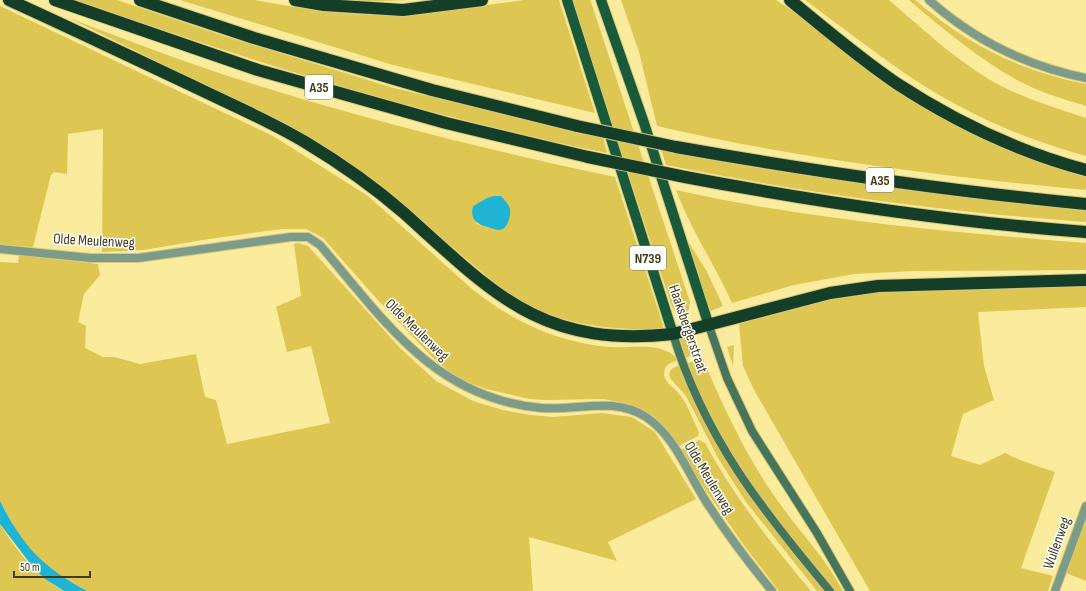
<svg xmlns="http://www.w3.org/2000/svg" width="1086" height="591" viewBox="0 0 1086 591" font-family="'Sofia Sans Condensed',sans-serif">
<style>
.green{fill:#dec653;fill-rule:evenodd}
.water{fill:#20b4d4}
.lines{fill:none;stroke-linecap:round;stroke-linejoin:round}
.street-casing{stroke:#d6c882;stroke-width:10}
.secondary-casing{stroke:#d6c882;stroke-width:10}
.primary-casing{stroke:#d6c882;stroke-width:12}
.highway-casing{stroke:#d6c882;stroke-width:14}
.street{stroke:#7c9b88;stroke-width:8}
.secondary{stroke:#46755a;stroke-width:8}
.primary{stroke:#195a3a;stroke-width:10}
.highway{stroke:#153e28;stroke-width:12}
.highway-bridge-casing{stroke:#d6c882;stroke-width:14;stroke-linecap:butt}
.highway-bridge{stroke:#153e28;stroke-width:12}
.labels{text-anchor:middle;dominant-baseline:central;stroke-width:3;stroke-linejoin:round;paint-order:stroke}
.shield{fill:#fff;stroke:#7b765f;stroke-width:1}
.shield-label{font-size:14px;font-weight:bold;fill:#423b1a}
.street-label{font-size:15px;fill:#423b1a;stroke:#fff}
</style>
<rect width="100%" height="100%" fill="#fbeb9c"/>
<!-- green -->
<g class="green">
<path d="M 75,0 L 117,0 L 218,34 L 394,88 L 603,137 L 607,153 C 426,116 250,61 75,0 Z"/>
<path d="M 180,0 L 254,0 L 318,11 L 352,14 L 407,16 L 524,0 L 559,0 L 595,113 L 393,65 Z"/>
<path d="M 342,0 L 412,0 L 359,2 Z"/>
<path d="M 571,0 L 590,0 L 592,5 L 690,302 L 688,314 L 685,317 L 679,317 L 672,307 Z"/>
<path d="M 621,0 L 776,0 L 808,21 L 912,98 L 1086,173 L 1086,190 C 941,176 798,159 657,126 L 639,52 Z"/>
<path d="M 805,0 L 889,0 C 925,31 961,65 1003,87 C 1029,100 1058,109 1086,118 L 1086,156 C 1022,139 958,110 903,72 C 870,49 838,24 805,0 Z"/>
<path d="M 909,0 L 915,0 C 968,45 1018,70 1086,84 L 1086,106 C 1063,99 1039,92 1017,80 C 979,59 943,29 909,0 Z"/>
<path d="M 0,6 L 273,136 L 368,196 L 472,289 C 512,321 557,342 609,347 C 631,349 663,340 678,360 C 673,362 666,364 665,369 C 660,381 675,387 680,395 C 688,405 693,420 699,432 L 698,436 L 679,446 L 677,445 L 655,417 L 625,403 L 603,399 L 545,400 L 529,399 L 486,389 L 467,382 L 451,373 L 431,356 L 376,298 L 323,238 L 306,229 L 282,229 L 209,239 L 144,250 L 102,252 L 103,129 L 68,134 L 67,174 L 54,172 L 51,175 L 33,247 L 0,245 Z"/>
<path d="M 69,18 C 117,36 165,55 213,71 C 345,115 479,148 615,177 L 663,325 L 663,328 L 658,331 L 603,327 L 579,323 L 556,317 L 536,309 L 508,294 L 415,216 L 225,95 ZM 487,198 L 489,228 L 477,224 L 472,212 L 473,206 Z"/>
<path d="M 661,149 C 802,175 943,197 1086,209 L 1086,222 C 945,212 805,193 666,165 Z"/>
<path d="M 676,190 C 811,220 948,232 1086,243 L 1086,270 L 915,271 L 854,274 L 794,285 L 732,303 C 715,265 691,230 676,190 Z"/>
<path d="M 680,228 L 707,272 L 723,306 L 711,311 L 706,305 Z"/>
<path d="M 298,243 L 308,246 L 401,349 L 436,381 L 473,401 L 503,410 L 531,415 L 553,417 L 602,413 L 632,417 L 655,432 L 696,499 L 608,542 L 617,561 L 529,537 L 533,591 L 87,591 L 57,574 L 40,560 L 21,539 L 0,501 L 0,262 L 18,263 L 19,255 L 98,264 L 100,275 L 84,294 L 78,322 L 86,326 L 85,348 L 103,357 L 114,357 L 140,364 L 196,354 L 205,397 L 216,400 L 227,444 L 330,423 L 311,346 L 287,352 L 276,307 L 301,296 L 294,244 Z"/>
<path d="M 1086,283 L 1086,307 L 978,312 L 984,366 L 994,400 L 963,414 L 951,456 L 980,465 L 1005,453 C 1022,462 1038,466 1055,472 L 1021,568 L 1053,576 L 1048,591 L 870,591 L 754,390 L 743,366 L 739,324 L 799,305 L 867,293 Z"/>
<path d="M 695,337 L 701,352 L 685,358 L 678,339 Z"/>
<path d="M 734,345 L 733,366 L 727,347 Z"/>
<path d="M 702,357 C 723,406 745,454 775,497 C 797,529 825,557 843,591 L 833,591 L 802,553 L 744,477 L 713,422 L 687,364 Z"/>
<path d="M 680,365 C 695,397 708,430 726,460 C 754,508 790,548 825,591 L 817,591 L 746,502 L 718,458 L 686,396 L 670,378 C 668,369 673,368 680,365 Z"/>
<path d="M 699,440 L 705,443 C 734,497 772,544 811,591 L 779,591 L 743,544 L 680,453 L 682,449 Z"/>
<path d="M 1086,518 L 1086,581 L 1066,573 Z"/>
<path d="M 0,524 C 16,550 37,577 64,591 L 0,591 Z"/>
</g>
<!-- water -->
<g class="water">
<path d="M 494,196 L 501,196 C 504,200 509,204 510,209 C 511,215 508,229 500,230 C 498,230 494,229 491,228 C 479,225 469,221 473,206 L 487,198 Z"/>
<path d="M 0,501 C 23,546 42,567 87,591 L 64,591 L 45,579 L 32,566 L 0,524 Z"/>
</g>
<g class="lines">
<!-- street casing -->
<g class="street-casing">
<g id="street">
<path d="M 929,0 C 974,40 1026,66 1086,78"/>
<path d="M 0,249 L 91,258 L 138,258 L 291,237 L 308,237 L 320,245 C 384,320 435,399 542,408 C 577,411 614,396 646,417 C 675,436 688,474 707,503 C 727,534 749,563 772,591"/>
<path d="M 1055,591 L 1086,506"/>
</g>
</g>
<!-- secondary casing -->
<g class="secondary-casing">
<g id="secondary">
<path d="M 709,326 L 727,378 L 752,431 L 817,533 L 850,591"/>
<path d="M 673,334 C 704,437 762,510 830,591"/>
</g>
</g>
<!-- primary casing -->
<g class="primary-casing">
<g id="primary">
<path d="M 567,0 L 673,334"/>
<path d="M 601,0 L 644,123 L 709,326"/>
</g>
</g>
<!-- highway casing -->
<g class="highway-casing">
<g id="highway">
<path d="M 9,0 C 71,28 133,58 195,87 C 232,105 270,121 305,142 C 340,163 373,186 404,213 C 494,294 541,348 673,334 L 830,293 L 878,286 L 1086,280"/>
<path d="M 55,0 L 258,70 L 446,123 L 588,157"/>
<path d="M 140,0 L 254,38 L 432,90 L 577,126"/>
<path d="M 295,0 L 324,5 L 403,10 L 482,0"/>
<path d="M 790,0 C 824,28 859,58 896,83 C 954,121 1019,152 1086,170"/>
<path d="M 676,147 C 812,171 948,191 1086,204"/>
<path d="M 685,177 C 818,202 952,222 1086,232"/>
</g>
</g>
<!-- street -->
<use href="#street" class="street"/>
<!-- secondary -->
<use href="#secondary" class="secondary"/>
<!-- primary -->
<use href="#primary" class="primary"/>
<!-- highway -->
<use href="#highway" class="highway"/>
<!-- highway-bridge casing -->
<g class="highway-bridge-casing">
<g id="highway-bridge">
<path d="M 577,126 L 676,147"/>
<path d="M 588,157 L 685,177"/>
</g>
</g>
<!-- highway-bridge -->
<use href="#highway-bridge" class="highway-bridge"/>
</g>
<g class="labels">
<!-- shield labels -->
<g class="shield">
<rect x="305" y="75" width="28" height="24" rx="3"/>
<rect x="866" y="168" width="28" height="24" rx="3"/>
<rect x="630" y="246" width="36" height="24" rx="3"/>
</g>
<g class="shield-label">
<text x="319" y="87">A35</text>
<text x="880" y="180">A35</text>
<text x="648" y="258">N739</text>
</g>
<!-- street labels -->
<g class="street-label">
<text transform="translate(94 241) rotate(3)">Olde Meulenweg</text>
<text transform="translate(688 329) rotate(71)">Haaksbergerstraat</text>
<text transform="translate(417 330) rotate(44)">Olde Meulenweg</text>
<text transform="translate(709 478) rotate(59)">Olde Meulenweg</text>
<text transform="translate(1057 543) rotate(-70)">Wullenweg</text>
</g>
</g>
<!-- scale -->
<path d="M14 571v6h76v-6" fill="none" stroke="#423b1a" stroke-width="2"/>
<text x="20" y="571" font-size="12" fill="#423b1a" stroke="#ffffff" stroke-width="3" paint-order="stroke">50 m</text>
</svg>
